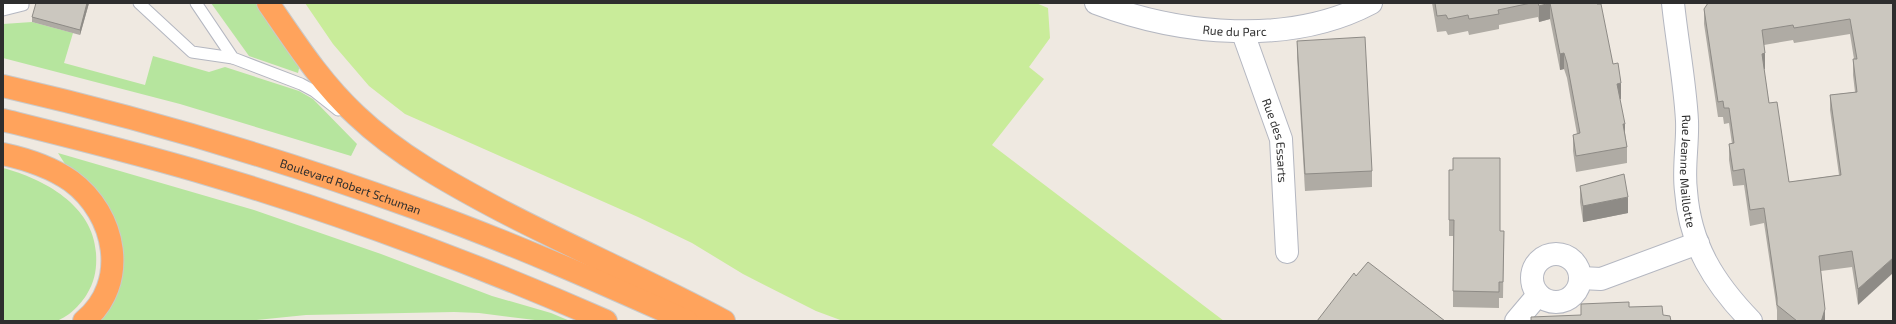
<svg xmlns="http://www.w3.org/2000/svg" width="1896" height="324" viewBox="0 0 1896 324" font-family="'Exo 2',sans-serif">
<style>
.green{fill:#b6e59e}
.pitch{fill:#c9ec9a}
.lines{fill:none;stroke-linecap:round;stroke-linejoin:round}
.lane-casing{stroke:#b4b7c1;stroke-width:13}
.street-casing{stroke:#b4b7c1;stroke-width:24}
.highway-casing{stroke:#c9c9c9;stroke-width:24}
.lane{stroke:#fff;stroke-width:11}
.street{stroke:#fff;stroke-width:22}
.highway{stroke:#ffa35c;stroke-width:22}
.wall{fill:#afaba4;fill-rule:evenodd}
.shaded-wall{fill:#8e8b86}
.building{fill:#cbc7bf;stroke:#8e8b86;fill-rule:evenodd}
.labels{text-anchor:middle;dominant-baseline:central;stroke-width:3.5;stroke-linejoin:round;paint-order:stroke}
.street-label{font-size:12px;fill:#2e2e2e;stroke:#fff}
</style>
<rect width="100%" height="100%" fill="#efe9e1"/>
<!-- green -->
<g class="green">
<path d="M 211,3 L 258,3 L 300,64 L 298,73 L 249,56 Z"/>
<path d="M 32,22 L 73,33 L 64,63 L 145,85 L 153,56 L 209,72 L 225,67 L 299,91 L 313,99 L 357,144 L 351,156 L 180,104 L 3,58 L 3,24 Z"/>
<path d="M 58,153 L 254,210 L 381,254 L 492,296 L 551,313 L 570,321 L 543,321 L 479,313 L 454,312 L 306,315 L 246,321 L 97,321 L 119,283 L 67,167 Z"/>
<path d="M 3,168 C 44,179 93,205 96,253 C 97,268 95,281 87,294 C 81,304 67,319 55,321 C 41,324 18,321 3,321 Z"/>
</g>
<!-- pitch -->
<path class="pitch" d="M 305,3 L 1036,3 L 1048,8 L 1050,38 L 1029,67 L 1044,79 L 992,145 L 1224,321 L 843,321 L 816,311 L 743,274 L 692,243 L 638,217 L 405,114 L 369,86 L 333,44 Z"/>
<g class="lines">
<!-- lane casing -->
<g class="lane-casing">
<g id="lane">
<path d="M 139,3 L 192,52 L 233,58"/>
<path d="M 196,3 L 233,58 L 301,84 L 314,91 L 338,110"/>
<path d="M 3,10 L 23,5 L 23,3"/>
</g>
</g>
<!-- street casing -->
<g class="street-casing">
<g id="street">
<path id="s1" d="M 1096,3 C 1180,35 1290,46 1371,3"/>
<path id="s2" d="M 1673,3 C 1677,42 1685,82 1687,121 C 1688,144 1683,168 1686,191 C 1690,245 1714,283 1751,321"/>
<path id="s3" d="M 1243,33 L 1281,139 L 1287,252"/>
<circle cx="1556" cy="278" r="24"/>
<path d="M 1581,278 L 1601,279 L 1698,243"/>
<path d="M 1516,321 L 1538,295"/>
</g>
</g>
<!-- highway casing -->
<g class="highway-casing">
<g id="highway">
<path d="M 268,3 C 295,42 321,83 356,115 C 398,155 451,184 502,211 C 575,249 651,282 724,321"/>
<path id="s4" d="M 3,86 C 143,118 280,159 415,208 C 507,241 598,281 687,321"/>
<path d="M 3,120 C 71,137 140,154 207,174 C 343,214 476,264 606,321"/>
<path d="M 3,154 C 26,159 51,167 71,181 C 116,214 130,283 84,321"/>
</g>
</g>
<!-- lane -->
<use href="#lane" class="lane"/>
<!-- street -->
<use href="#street" class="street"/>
<!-- highway -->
<use href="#highway" class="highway"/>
</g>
<!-- wall -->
<g class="wall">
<path d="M 89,3 L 80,35 L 32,22 L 32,17 Z"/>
<path d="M 1432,3 L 1597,3 L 1613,64 L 1621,99 L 1620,99 L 1627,147 L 1627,163 L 1576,172 L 1573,151 L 1573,135 L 1577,134 L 1567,78 L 1564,69 L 1560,70 L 1550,19 L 1539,22 L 1538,17 L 1499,25 L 1499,29 L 1469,35 L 1468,31 L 1448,35 L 1446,31 L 1437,32 Z"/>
<path d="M 1893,3 L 1858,305 L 1852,267 L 1821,271 L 1825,321 L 1777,321 L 1777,310 L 1764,223 L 1750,226 L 1744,185 L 1733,186 L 1729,160 L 1729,144 L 1732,144 L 1729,123 L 1724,124 L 1723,117 L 1718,117 L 1704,24 L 1704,9 ZM 1850,34 L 1854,59 L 1853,59 L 1853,75 L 1855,92 L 1830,95 L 1830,110 L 1839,175 L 1789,182 L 1769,103 L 1764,69 L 1765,69 L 1764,45 L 1793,40 L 1794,43 Z"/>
<path d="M 1297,41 L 1372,171 L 1372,187 L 1305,191 L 1297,57 Z"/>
<path d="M 1449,170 L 1500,231 L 1504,231 L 1503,298 L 1499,298 L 1499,308 L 1453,307 L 1453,236 L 1449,236 Z"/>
<path d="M 1580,186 L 1628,213 L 1583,222 L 1580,202 Z"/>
</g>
<!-- shaded-wall -->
<g class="shaded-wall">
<path d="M 87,3 L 89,3 L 80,35 L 80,30 Z"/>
<path d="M 1550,3 L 1550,19 L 1539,22 L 1539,6 Z"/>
<path d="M 1564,53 L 1564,69 L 1560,70 L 1560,54 Z"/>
<path d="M 1765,53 L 1765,69 L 1762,69 L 1762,54 Z"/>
<path d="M 1621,83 L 1621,99 L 1617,100 L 1617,84 Z"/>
<path d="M 1623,124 L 1625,124 L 1625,140 Z"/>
<path d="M 1628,197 L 1628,213 L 1583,222 L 1583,206 Z"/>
<path d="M 1893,258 L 1893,273 L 1858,305 L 1858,289 Z"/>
<path d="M 1825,309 L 1825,321 L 1821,321 Z"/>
</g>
<!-- building -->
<g class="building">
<path d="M 36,3 L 87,3 L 80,30 L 32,17 Z"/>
<path d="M 1435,3 L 1531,3 L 1498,10 L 1499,14 L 1469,19 L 1468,15 L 1448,19 L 1446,15 L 1437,16 Z"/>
<path d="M 1538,3 L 1597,3 L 1597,4 L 1601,4 L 1613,64 L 1618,63 L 1621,83 L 1617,84 L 1625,124 L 1623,124 L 1627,147 L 1576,156 L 1573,135 L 1580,133 L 1567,63 L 1564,53 L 1560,54 L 1550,3 L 1539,6 Z"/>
<path d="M 1708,3 L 1893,3 L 1893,258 L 1858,289 L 1852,251 L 1819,256 L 1825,309 L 1822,319 L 1821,321 L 1797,321 L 1777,305 L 1777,298 L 1764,208 L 1750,210 L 1744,169 L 1733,171 L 1729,144 L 1734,143 L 1729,108 L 1724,108 L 1723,101 L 1718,102 L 1704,9 ZM 1850,19 L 1857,59 L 1853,59 L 1857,92 L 1830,95 L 1841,175 L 1789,182 L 1777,102 L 1769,103 L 1762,54 L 1765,53 L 1762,30 L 1793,25 L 1794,28 Z"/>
<path d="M 1365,37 L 1372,171 L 1305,174 L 1297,41 Z"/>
<path d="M 1453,158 L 1500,158 L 1500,231 L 1504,231 L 1503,282 L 1499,282 L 1499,292 L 1453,291 L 1454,220 L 1449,220 L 1449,170 L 1453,170 Z"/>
<path d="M 1624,174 L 1628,197 L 1583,206 L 1580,186 Z"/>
<path d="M 1368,262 L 1445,321 L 1317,321 L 1354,273 L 1356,276 Z"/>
<path d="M 1629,302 L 1629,307 L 1662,306 L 1663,315 L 1670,316 L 1671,321 L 1531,321 L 1531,317 L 1581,315 L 1581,304 Z"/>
</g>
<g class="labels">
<!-- street labels -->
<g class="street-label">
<text stroke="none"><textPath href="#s1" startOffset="142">Rue du Parc</textPath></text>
<text stroke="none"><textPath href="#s3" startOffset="113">Rue des Essarts</textPath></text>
<text stroke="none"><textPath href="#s2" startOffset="169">Rue Jeanne Maillotte</textPath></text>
<text stroke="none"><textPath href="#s4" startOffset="362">Boulevard Robert Schuman</textPath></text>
</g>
</g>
<!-- border -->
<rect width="1896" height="324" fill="none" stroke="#2e2e2e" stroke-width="8"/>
</svg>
